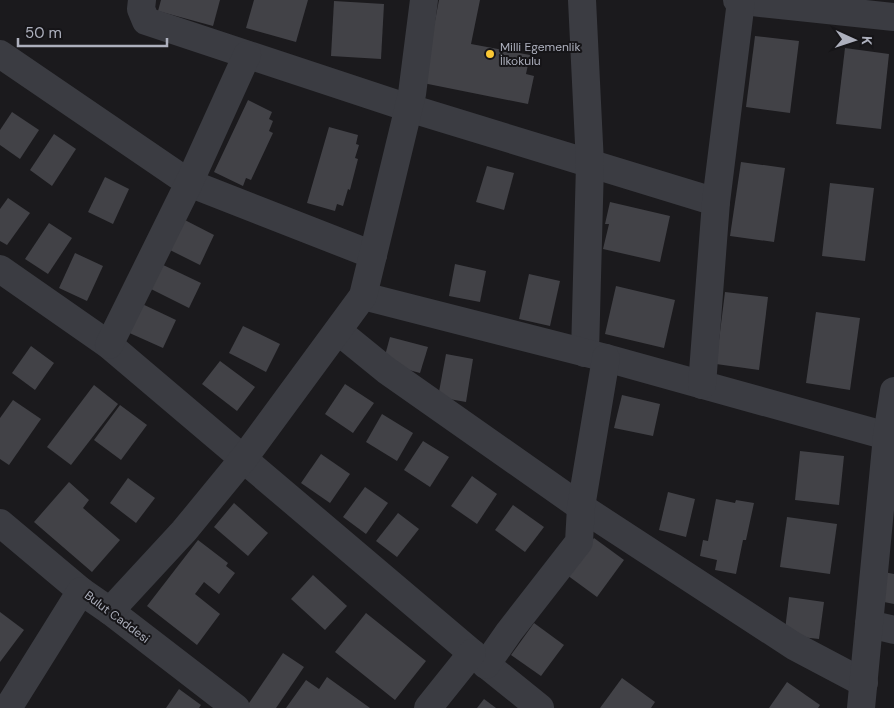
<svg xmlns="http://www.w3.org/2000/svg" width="894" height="708" viewBox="0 0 894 708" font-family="'DM Sans',sans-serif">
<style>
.building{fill:#424247}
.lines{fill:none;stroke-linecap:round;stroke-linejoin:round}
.minor{stroke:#3b3c42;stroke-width:28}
.poi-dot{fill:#fbc834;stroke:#161518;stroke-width:2}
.labels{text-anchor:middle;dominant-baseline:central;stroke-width:4;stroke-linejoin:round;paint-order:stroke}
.poi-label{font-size:12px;fill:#adb0bd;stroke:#161518;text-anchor:start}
.street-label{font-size:12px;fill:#adb0bd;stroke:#161518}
</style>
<rect width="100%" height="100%" fill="#1b1a1d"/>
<!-- building -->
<g class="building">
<path d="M 161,0 L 220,0 L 213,26 L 158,11 Z"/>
<path d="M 254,0 L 308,0 L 296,42 L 246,28 Z"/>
<path d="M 439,0 L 480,0 L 471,44 L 530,55 L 526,74 L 534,76 L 528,104 L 423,83 Z"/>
<path d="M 334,1 L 384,4 L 381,59 L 331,56 Z"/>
<path d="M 755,36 L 799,41 L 790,113 L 746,107 Z"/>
<path d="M 845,48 L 889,54 L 881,129 L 836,124 Z"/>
<path d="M 248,100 L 272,112 L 269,119 L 273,121 L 269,131 L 273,133 L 251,180 L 246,178 L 243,186 L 214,172 Z"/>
<path d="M 12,112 L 39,130 L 20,159 L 0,145 L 0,130 Z"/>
<path d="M 329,127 L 358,135 L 356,144 L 359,145 L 355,158 L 358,159 L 350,190 L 348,189 L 343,206 L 337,204 L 335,211 L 307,203 Z"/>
<path d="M 54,134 L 76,149 L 52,186 L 30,170 Z"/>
<path d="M 741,162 L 785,168 L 774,242 L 730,236 Z"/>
<path d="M 487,166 L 514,173 L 504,210 L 476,202 Z"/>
<path d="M 105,177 L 129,189 L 113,224 L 88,212 Z"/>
<path d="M 830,183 L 874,188 L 865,261 L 822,256 Z"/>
<path d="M 8,198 L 30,213 L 7,245 L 0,241 L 0,209 Z"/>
<path d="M 610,202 L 670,216 L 660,262 L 603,249 L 609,224 L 605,224 Z"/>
<path d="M 181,218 L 214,235 L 200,265 L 166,248 Z"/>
<path d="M 49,223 L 72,238 L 48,274 L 25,259 Z"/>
<path d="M 75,253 L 103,266 L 87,301 L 59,288 Z"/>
<path d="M 159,263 L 201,283 L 189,308 L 147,287 Z"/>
<path d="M 455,264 L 486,271 L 480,302 L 449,296 Z"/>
<path d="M 529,274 L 560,281 L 550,326 L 519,319 Z"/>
<path d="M 616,286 L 675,300 L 664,348 L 605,334 Z"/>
<path d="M 725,292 L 768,297 L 759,370 L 716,364 Z"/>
<path d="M 138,302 L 176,320 L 163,348 L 125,331 Z"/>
<path d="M 816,312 L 860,318 L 850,390 L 806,383 Z"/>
<path d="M 243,326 L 280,344 L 266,372 L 229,353 Z"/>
<path d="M 390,337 L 428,347 L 420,373 L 383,363 Z"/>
<path d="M 31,346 L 54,363 L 35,390 L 12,373 Z"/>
<path d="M 446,354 L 473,359 L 466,402 L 438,397 Z"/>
<path d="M 220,361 L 255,387 L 237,411 L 202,384 Z"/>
<path d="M 345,384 L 374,403 L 353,433 L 325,414 Z"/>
<path d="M 94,385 L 118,404 L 71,465 L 47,447 Z"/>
<path d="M 622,395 L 660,404 L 653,436 L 614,428 Z"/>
<path d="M 13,400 L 41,419 L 9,465 L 0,459 L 0,418 Z"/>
<path d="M 120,405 L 147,425 L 121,460 L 94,440 Z"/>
<path d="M 382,414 L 413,433 L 397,461 L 366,442 Z"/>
<path d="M 423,441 L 449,457 L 430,487 L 404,470 Z"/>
<path d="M 800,451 L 844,456 L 839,505 L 795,500 Z"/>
<path d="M 321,454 L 350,474 L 330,503 L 301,483 Z"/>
<path d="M 472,476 L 497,494 L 477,524 L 451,506 Z"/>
<path d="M 128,478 L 155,498 L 136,523 L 110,503 Z"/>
<path d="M 69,482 L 89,500 L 83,508 L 120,540 L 92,572 L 34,522 Z"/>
<path d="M 365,487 L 388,503 L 366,534 L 343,517 Z"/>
<path d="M 668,492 L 695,499 L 686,537 L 659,530 Z"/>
<path d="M 716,499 L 735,503 L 736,500 L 754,503 L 746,540 L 743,540 L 736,574 L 715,570 L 717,560 L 700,556 L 703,540 L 708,541 Z"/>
<path d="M 234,503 L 268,533 L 248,556 L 214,527 Z"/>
<path d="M 513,505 L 544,527 L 525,552 L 495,530 Z"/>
<path d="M 398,513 L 419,529 L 397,557 L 376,541 Z"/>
<path d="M 787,517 L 837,524 L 830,574 L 780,567 Z"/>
<path d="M 594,538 L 624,560 L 597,597 L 567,575 Z"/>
<path d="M 198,540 L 228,563 L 226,566 L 235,573 L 219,594 L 204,582 L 195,594 L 220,614 L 197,645 L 147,606 Z"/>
<path d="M 884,572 L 894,574 L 894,604 L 879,601 Z"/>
<path d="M 313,575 L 347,606 L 325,630 L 291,599 Z"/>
<path d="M 789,597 L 824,602 L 819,639 L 792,636 L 785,630 Z"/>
<path d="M 0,612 L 24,630 L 0,662 Z"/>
<path d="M 366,613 L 426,661 L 395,700 L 335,652 Z"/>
<path d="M 534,623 L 564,645 L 541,676 L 511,655 Z"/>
<path d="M 283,653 L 304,667 L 276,708 L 250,708 L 247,706 Z"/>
<path d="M 327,677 L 370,708 L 286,708 L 306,680 L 319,689 Z"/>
<path d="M 622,678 L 655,702 L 651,708 L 600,708 Z"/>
<path d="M 787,682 L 820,705 L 818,708 L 769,708 Z"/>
<path d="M 179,689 L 201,705 L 199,708 L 166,708 Z"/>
<path d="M 484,699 L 496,708 L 477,708 Z"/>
</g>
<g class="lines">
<!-- minor -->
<g class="minor">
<path d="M 142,0 L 141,9 L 146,21 L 409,108 L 716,202"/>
<path d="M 582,0 L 590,164 L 585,353"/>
<path d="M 737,0 L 761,3 L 894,17"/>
<path d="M 0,54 L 189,183 L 373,255"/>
<path d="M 0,269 L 109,345 L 472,653 L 540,708"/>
<path d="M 363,296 L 606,358 L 887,436 L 894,437"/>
<path d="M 338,331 L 386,370 L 581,507 L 794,646 L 864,683"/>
<path d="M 109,345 L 189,183 L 247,55"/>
<path d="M 702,385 L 716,202 L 741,1"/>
<path d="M 0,523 L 81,591 L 110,611 L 236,708"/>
<path d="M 110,611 L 184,531 L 244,458 L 363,296 L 412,94 L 424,0"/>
<path d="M 869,624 L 894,630"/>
<path d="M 486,665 L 509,632 L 579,542 L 581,507 L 606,358"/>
<path d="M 8,708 L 81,591"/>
<path d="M 428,708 L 472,653"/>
<path d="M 861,708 L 887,436 L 894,391"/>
</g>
</g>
<!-- markers -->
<circle class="poi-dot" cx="490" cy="54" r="5"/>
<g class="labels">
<!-- poi labels -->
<g class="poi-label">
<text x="500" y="47">Milli Egemenlik<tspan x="500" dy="14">İlkokulu</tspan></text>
</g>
<!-- street labels -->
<g class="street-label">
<text transform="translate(117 617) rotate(37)">Bulut Caddesi</text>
</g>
</g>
<!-- north arrow -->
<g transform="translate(854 40) rotate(93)" stroke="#161518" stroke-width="4" paint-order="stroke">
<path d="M0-4L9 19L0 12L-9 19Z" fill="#adb0bd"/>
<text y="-8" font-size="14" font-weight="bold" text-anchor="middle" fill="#adb0bd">K</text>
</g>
<!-- scale -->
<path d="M18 38v8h149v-8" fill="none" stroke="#adb0bd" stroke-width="2.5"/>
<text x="25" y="38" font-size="15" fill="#adb0bd" stroke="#161518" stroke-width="4" paint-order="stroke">50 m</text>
</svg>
